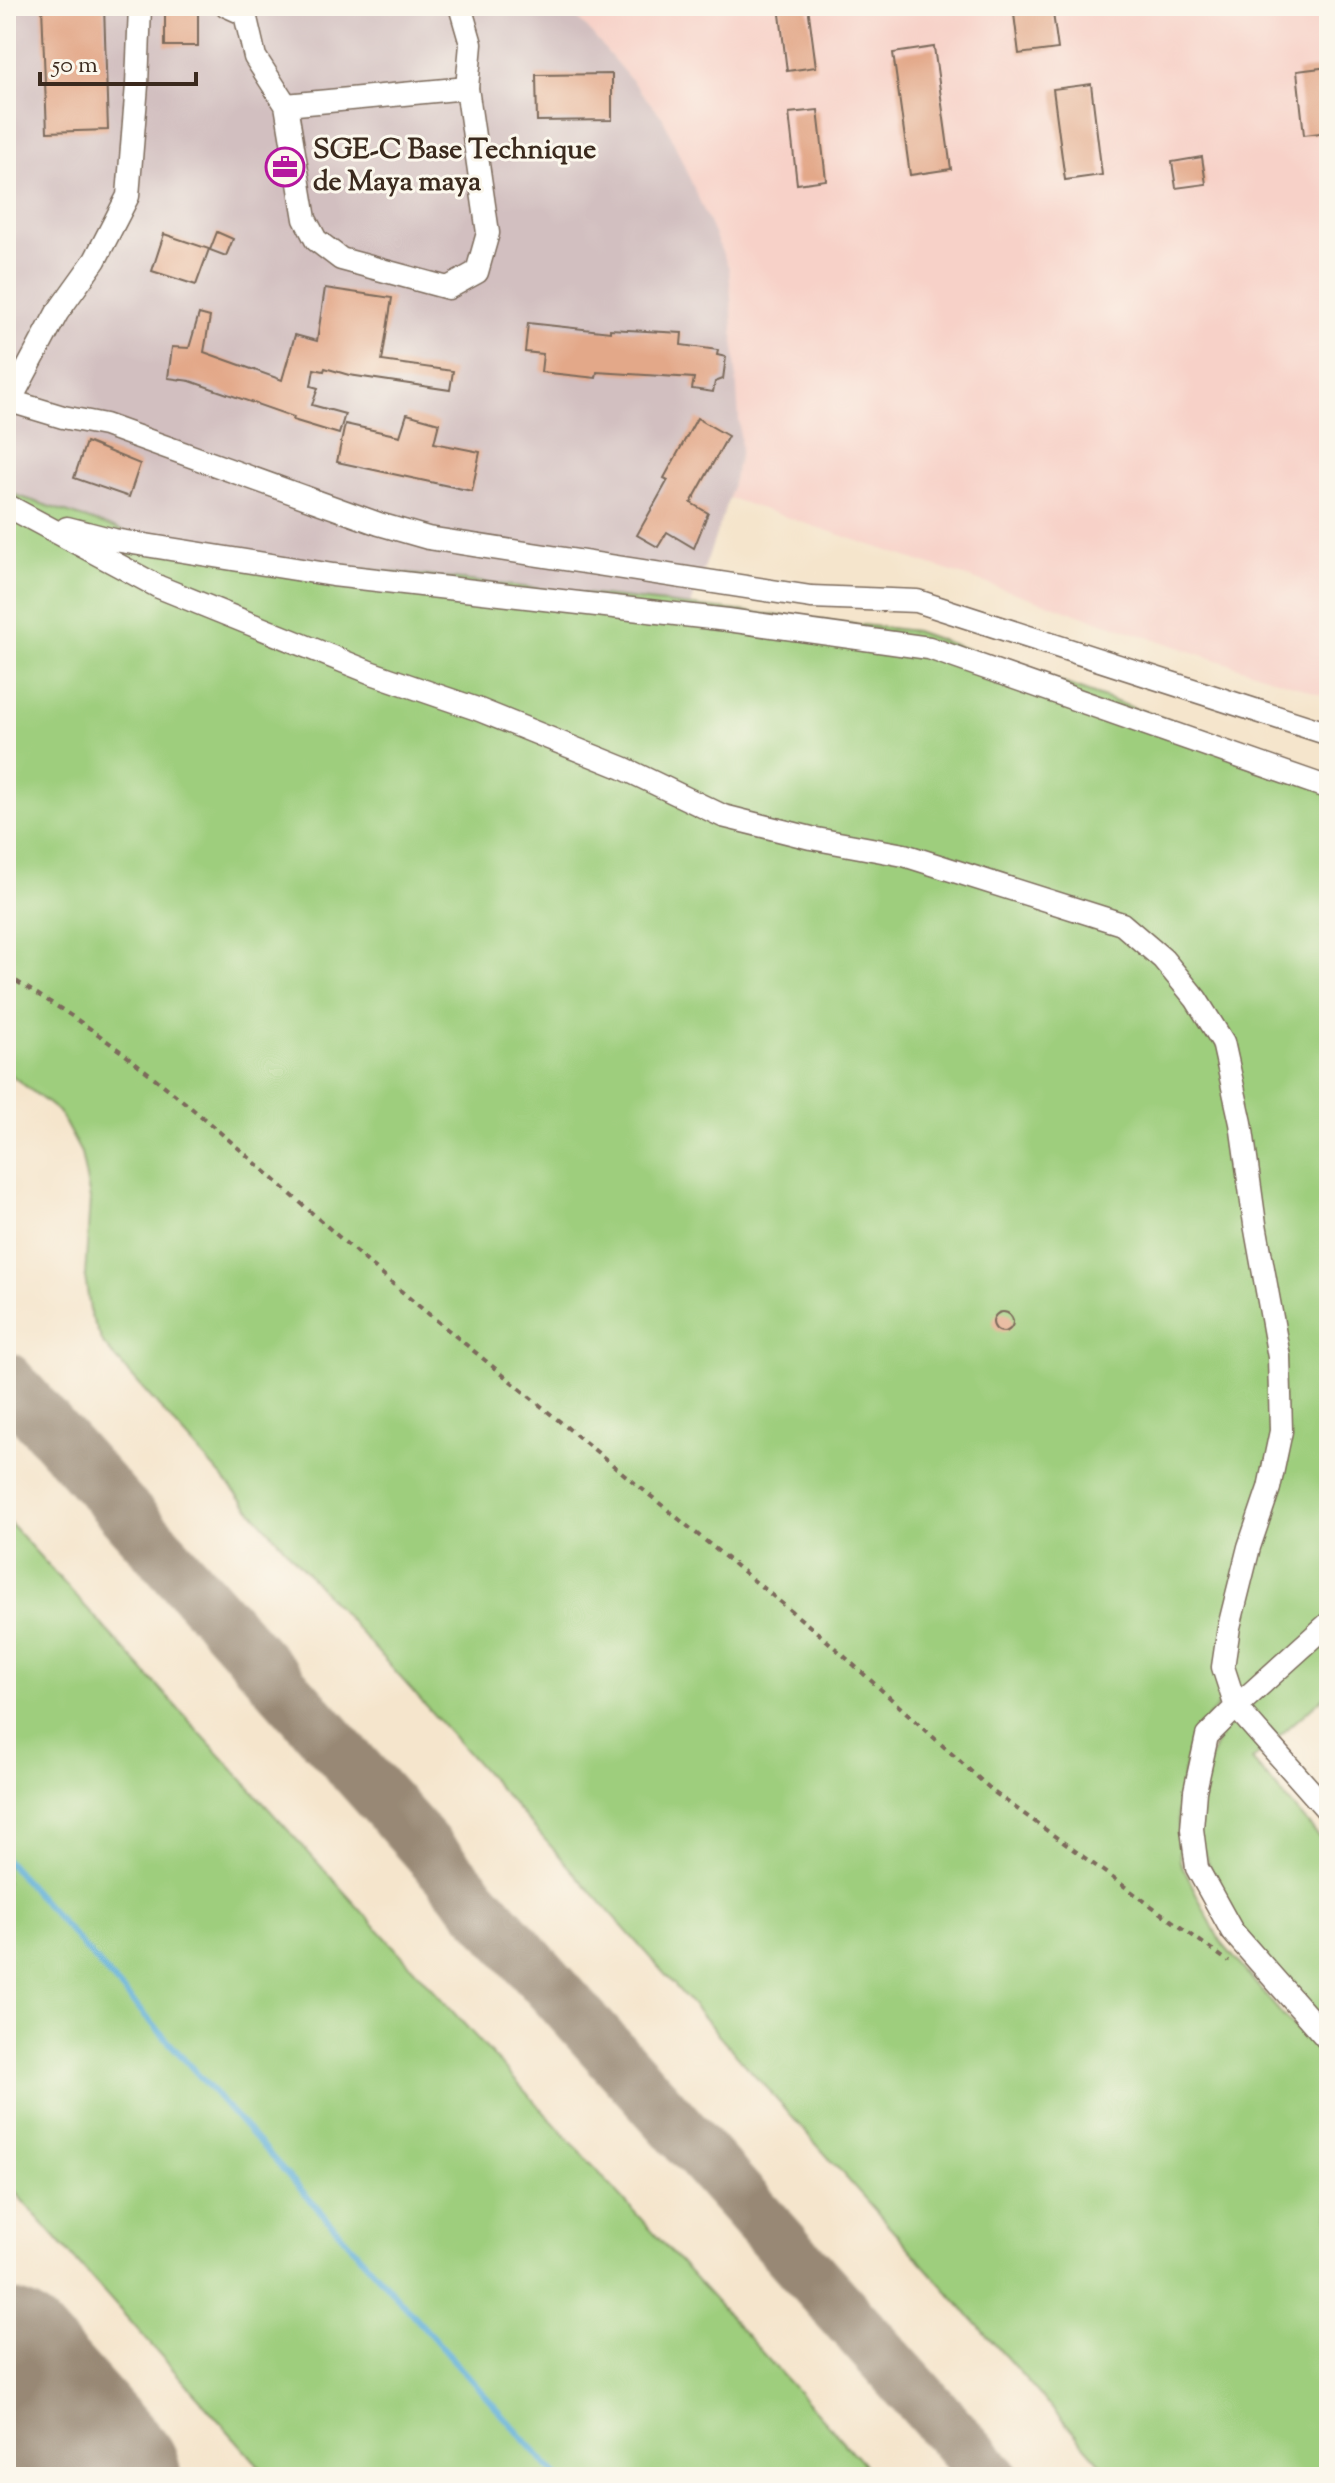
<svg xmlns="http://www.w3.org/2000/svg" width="1335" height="2483" viewBox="0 0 1335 2483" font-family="'Sorts Mill Goudy',serif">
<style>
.built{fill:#f7d1c8}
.industrial{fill:#d2bfc0}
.green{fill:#9ece7d;stroke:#6c7c4e;stroke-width:2}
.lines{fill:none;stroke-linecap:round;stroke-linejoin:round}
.stream{stroke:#5dafd8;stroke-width:6}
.taxiway{stroke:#988875;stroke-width:56}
.runway{stroke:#988875;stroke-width:140}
.building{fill:#e3a889}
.minor-casing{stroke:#7c6b5b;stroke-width:25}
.path{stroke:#7c6b5b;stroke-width:4;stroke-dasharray:6 6;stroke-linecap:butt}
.minor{stroke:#fff;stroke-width:22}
.labels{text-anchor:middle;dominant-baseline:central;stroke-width:6;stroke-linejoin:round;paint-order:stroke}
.poi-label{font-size:28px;font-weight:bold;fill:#3b2a1e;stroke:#fbf7ec;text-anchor:start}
</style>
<rect width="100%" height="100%" fill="#fbf7ec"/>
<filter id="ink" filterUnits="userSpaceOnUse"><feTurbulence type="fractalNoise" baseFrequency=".0125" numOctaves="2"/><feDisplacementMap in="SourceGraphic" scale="16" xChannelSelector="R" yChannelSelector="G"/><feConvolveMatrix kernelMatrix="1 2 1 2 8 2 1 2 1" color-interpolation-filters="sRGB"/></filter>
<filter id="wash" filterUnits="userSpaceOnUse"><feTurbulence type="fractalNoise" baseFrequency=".006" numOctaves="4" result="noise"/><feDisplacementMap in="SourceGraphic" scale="32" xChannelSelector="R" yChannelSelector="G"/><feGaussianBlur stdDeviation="1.8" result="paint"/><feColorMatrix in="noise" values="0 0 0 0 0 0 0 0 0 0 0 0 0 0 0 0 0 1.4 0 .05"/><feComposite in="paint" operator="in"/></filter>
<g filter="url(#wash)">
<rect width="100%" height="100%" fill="#f5e5cc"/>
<!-- built -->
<path class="built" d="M 564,6 L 1329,6 L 1329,697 L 729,498 L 741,450 L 663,118 L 586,27 Z"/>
<!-- industrial -->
<path class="industrial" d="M 6,6 L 564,6 L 586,27 L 663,118 L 729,268 L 741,450 L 729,498 L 691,605 L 174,548 L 6,491 Z"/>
<!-- green -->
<g class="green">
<path d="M 6,476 L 12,494 L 174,548 L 915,631 L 1329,777 L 1329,1692 L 1252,1760 L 1329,1848 L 1329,2025 L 1266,1961 L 1230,1911 L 1198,1840 L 1203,1776 L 1227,1720 L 1219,1705 L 1192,1736 L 1177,1802 L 1180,1861 L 1220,1941 L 1284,2017 L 1329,2062 L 1329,2477 L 1113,2477 L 104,1345 L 91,1316 L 85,1277 L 90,1199 L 81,1153 L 59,1112 L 6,1071 Z"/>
<path d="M 6,1519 L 875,2477 L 269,2477 L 6,2182 Z"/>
</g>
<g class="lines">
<!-- stream -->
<path class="stream" d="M 6,1860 L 558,2477"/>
<!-- taxiway -->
<path class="taxiway" d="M 6,1380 L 991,2477"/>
<!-- runway -->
<path class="runway" d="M 6,2360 L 111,2477"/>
</g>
<g id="blocks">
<!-- building -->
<g class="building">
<path d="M 42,6 L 104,6 L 108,130 L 47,132 Z"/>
<rect x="165" y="6" width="33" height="40"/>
<path d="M 779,6 L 808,6 L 816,67 L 787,71 Z"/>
<path d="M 1013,6 L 1052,6 L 1058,49 L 1019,54 Z"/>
<path d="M 934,47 L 951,169 L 910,175 L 893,53 Z"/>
<path d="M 1329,67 L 1329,132 L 1304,135 L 1297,71 Z"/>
<path d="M 612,74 L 612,120 L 537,121 L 536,75 Z"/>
<path d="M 1091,84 L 1102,175 L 1065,180 L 1053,89 Z"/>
<path d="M 818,110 L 826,180 L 797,184 L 789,113 Z"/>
<path d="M 1202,157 L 1206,184 L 1176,188 L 1172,162 Z"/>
<path d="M 217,232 L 233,239 L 226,256 L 210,250 Z"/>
<path d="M 164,234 L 209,249 L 196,285 L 152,271 Z"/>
<path d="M 325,288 L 392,298 L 382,361 L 453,371 L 450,390 L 349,375 L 325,368 L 324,371 L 314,369 L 311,386 L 318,388 L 312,405 L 345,414 L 339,434 L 293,420 L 294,417 L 190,381 L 168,378 L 172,347 L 189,348 L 199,314 L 210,317 L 204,352 L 282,380 L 295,335 L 317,341 Z"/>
<path d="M 528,323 L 610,332 L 610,329 L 682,333 L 681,345 L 718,350 L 717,355 L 726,357 L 723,379 L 715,382 L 713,392 L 692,389 L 694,378 L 597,372 L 596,378 L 541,372 L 543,354 L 525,352 Z"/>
<path d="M 407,414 L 439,423 L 434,443 L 480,452 L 472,491 L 337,462 L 345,424 L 400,436 Z"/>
<path d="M 697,418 L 728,436 L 691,503 L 708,513 L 694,548 L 667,532 L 658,547 L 637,535 L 668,480 L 664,478 Z"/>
<path d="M 86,442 L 140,464 L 129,497 L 74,478 Z"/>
<circle cx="1003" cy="1322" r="10"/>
</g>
</g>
</g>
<g filter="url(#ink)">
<use href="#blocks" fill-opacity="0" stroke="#7c6b5b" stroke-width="2"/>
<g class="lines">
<!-- minor casing -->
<g class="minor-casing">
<g id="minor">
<path d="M 140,6 L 137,85 L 128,196 L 95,260 L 57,313 L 10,401 L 63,417 L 105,425 L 379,524 L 428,538 L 811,597 L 917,601 L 1329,734"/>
<path d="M 227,6 L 245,14 L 255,57 L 286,105 L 305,219 L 316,240 L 341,259 L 448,288 L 477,272 L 488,233 L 467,88 L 286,105"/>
<path d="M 460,6 L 471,44 L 467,88"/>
<path d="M 6,505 L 159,587 L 372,673 L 477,709 L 623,768 L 723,816 L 811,838 L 904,855 L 1122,924 L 1163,959 L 1196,999 L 1223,1042 L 1241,1123 L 1255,1224 L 1279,1357 L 1281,1431 L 1269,1488 L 1249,1547 L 1229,1627 L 1223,1667 L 1236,1707 L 1207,1736 L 1195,1791 L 1192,1829 L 1197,1868 L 1232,1931 L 1329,2041"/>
<path d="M 67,528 L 114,540 L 333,575 L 728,620 L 929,648 L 1329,788"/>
<path d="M 1329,1623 L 1236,1707 L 1329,1812"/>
</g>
</g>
<!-- path -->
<path class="path" d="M 6,975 C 39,995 72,1015 103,1038 C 212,1119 310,1214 414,1302 L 824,1638 L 995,1793 L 1229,1962"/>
<!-- minor -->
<use href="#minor" class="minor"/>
</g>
</g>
<!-- icons -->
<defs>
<g id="office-ring" transform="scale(2)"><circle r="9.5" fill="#fbf7ec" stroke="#b5179e" stroke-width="1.5"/><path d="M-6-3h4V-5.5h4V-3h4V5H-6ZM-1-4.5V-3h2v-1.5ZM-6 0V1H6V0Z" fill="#b5179e"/></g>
</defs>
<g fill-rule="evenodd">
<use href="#office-ring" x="285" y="167"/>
</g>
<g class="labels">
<!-- poi labels -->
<g class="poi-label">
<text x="313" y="151">SGE-C Base Technique<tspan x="313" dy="32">de Maya maya</tspan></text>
</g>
</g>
<!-- margin -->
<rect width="1335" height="2483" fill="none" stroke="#fbf7ec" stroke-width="32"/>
<!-- scale -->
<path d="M40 72v12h156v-12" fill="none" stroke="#3b2a1e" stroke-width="4"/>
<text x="52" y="72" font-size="24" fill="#3b2a1e" stroke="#fbf7ec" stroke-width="6" paint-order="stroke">50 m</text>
</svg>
